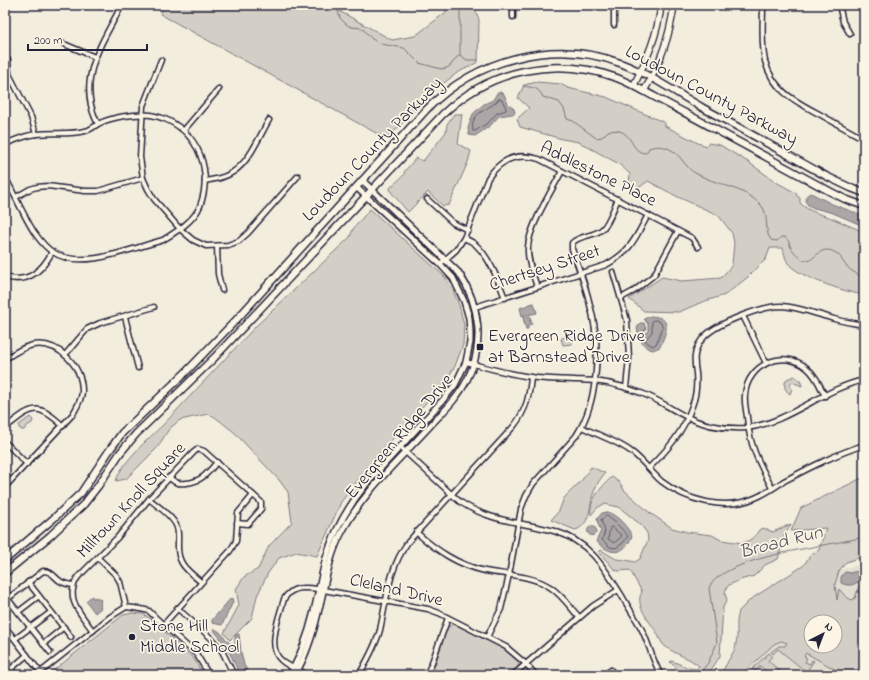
<svg xmlns="http://www.w3.org/2000/svg" width="869" height="680" viewBox="0 0 869 680" font-family="'Indie Flower',sans-serif">
<style>
.built{fill:#e3ded2;fill-rule:evenodd}
.green{fill:#d4cfc6;stroke:#7b7880;fill-rule:evenodd}
.water{fill:#aca7a6;stroke:#75727b}
.lines{fill:none;stroke-linecap:round;stroke-linejoin:round}
.shore{stroke:#595766;stroke-width:1}
.stream{stroke:#75727b;stroke-width:1}
.minor-casing{stroke:#22223b;stroke-width:7}
.tertiary-casing{stroke:#22223b;stroke-width:8}
.secondary-casing{stroke:#22223b;stroke-width:8}
.primary-casing{stroke:#22223b;stroke-width:9}
.minor{stroke:#fcf5e5;stroke-width:4}
.tertiary{stroke:#fcf5e5;stroke-width:5}
.secondary{stroke:#fcf5e5;stroke-width:5.5}
.primary{stroke:#fcf5e5;stroke-width:6}
.poi-dot{fill:#22223b;stroke:#fcf5e5;stroke-width:1.5}
.labels{text-anchor:middle;dominant-baseline:central;stroke-width:3.5;stroke-linejoin:round;paint-order:stroke}
.street-label{font-size:18px;fill:#22223b;stroke:#fcf5e5}
.poi-label{font-size:18px;fill:#22223b;stroke:#fcf5e5;text-anchor:start}
.water-label{font-size:19px;font-style:italic;fill:#525160;stroke:#fcf5e5}
</style>
<rect width="100%" height="100%" fill="#f3edde"/>
<filter id="ink" filterUnits="userSpaceOnUse"><feTurbulence type="fractalNoise" baseFrequency=".025" numOctaves="2"/><feDisplacementMap in="SourceGraphic" scale="8" xChannelSelector="R" yChannelSelector="G"/><feConvolveMatrix kernelMatrix="1 2 1 2 8 2 1 2 1" color-interpolation-filters="sRGB"/></filter>
<g filter="url(#ink)">
<!-- built -->
<path class="built" d="M 864,563 L 864,675 L 720,675 L 769,591 ZM 811,622 L 835,622 L 835,646 L 811,646 Z"/>
<!-- green -->
<g class="green">
<path d="M 165,5 L 334,5 L 341,12 L 392,40 L 415,36 L 445,13 L 449,5 L 474,5 L 479,20 L 478,62 L 457,73 L 431,93 L 390,136 L 385,138 L 160,14 Z"/>
<path d="M 537,82 L 560,84 L 568,88 L 606,97 L 661,121 L 665,123 L 665,126 L 698,143 L 707,146 L 708,143 L 720,145 L 748,162 L 776,182 L 796,193 L 797,196 L 800,198 L 800,203 C 810,213 822,214 834,219 C 844,223 854,228 864,232 L 864,295 C 848,293 796,276 788,263 C 785,259 784,252 783,248 L 770,248 L 766,259 L 748,277 L 725,295 L 702,302 L 679,312 L 644,311 L 629,299 L 662,277 L 682,281 L 721,278 L 732,265 L 734,243 L 732,233 L 718,215 L 678,197 L 648,181 L 636,190 L 629,183 L 630,174 L 619,164 L 579,142 L 562,139 L 520,127 L 517,119 L 529,108 L 518,98 L 524,85 Z"/>
<path d="M 454,114 L 462,114 L 458,144 L 471,151 L 468,162 L 449,205 L 443,206 L 428,192 L 408,212 L 391,192 L 390,188 L 405,174 L 404,172 L 416,158 L 423,161 L 446,132 L 447,124 Z"/>
<path d="M 370,209 L 445,277 L 453,290 L 459,305 L 464,325 L 463,345 L 455,366 L 446,381 L 375,458 L 341,502 L 317,556 L 296,552 L 279,558 L 268,573 L 257,596 L 252,618 L 230,640 L 224,633 L 239,605 L 236,589 L 244,577 L 258,569 L 269,546 L 292,522 L 288,492 L 279,480 L 234,432 L 215,417 L 208,414 L 180,420 L 169,429 L 157,448 L 126,479 L 116,481 C 121,463 149,438 163,425 L 255,327 L 350,237 L 353,229 Z"/>
<path d="M 570,336 L 572,336 L 572,344 L 563,345 L 561,339 L 562,338 Z"/>
<path d="M 794,376 L 800,380 L 802,386 L 792,382 L 790,385 L 792,389 L 790,394 C 784,390 783,384 787,379 Z"/>
<path d="M 30,417 L 33,420 L 32,423 L 27,426 L 24,430 L 22,430 L 19,428 L 19,425 Z"/>
<path d="M 591,467 L 605,473 C 601,478 597,483 595,489 C 589,501 592,526 575,530 L 551,520 L 559,511 L 564,498 L 582,480 Z"/>
<path d="M 612,477 L 620,483 L 624,490 L 650,513 L 672,528 L 687,532 L 712,535 L 721,540 L 742,543 L 748,541 L 754,537 L 760,529 L 763,528 L 773,532 L 791,524 L 781,542 L 781,549 L 778,559 L 765,565 L 754,576 L 740,580 L 729,585 L 726,589 L 725,593 L 727,600 L 723,607 L 720,656 L 708,675 L 685,675 L 672,664 L 670,662 L 672,661 L 689,668 L 697,669 L 699,666 C 689,657 676,655 666,647 C 661,644 659,636 656,631 C 649,621 634,604 642,592 L 630,570 L 618,571 L 614,569 L 599,552 L 601,550 L 616,559 L 626,560 L 635,562 L 640,559 L 648,540 L 647,533 L 641,525 L 619,507 L 604,504 L 597,508 L 591,515 C 588,501 603,485 612,477 Z"/>
<path d="M 864,477 L 864,556 L 846,562 L 839,571 L 835,584 L 837,600 L 839,589 L 846,597 L 852,600 L 855,598 L 859,586 L 864,584 L 864,675 L 845,675 L 806,653 L 804,656 L 807,658 L 805,662 L 810,664 L 812,660 L 814,661 L 808,669 L 811,671 L 809,674 L 778,649 L 773,654 L 771,652 L 779,646 L 785,646 L 787,643 L 781,641 L 774,644 L 741,675 L 718,675 L 722,672 L 735,649 L 737,638 L 737,621 L 739,611 L 751,599 L 803,566 L 810,556 L 819,550 L 826,528 L 791,531 L 801,508 ZM 811,622 L 835,622 L 835,646 L 811,646 Z"/>
<path d="M 133,613 L 143,614 L 151,619 L 194,659 L 203,675 L 48,675 L 123,615 Z"/>
<path d="M 453,624 C 463,627 519,654 519,663 C 519,668 513,672 509,675 L 435,675 L 433,672 L 434,668 L 447,628 Z"/>
<path d="M 769,653 L 772,656 L 768,661 L 783,673 L 782,675 L 771,675 L 760,666 L 756,671 L 752,669 Z"/>
</g>
<!-- water -->
<g class="water">
<path d="M 500,92 L 504,94 L 508,104 L 514,109 L 515,113 L 512,114 L 499,116 L 490,126 L 475,136 L 469,135 L 468,128 L 473,114 L 484,104 L 493,100 L 497,93 Z"/>
<path d="M 811,193 L 832,204 L 864,216 L 864,224 L 861,225 L 833,213 L 814,208 L 808,205 L 805,201 L 807,195 Z"/>
<path d="M 533,303 L 534,303 L 537,313 L 522,316 L 520,308 Z"/>
<path d="M 530,316 L 531,320 L 529,321 L 531,321 L 532,324 L 528,325 L 528,329 L 526,329 L 524,323 L 525,322 L 524,322 L 523,318 Z"/>
<path d="M 650,316 C 674,317 666,332 660,347 L 653,350 L 647,348 L 639,339 L 639,337 L 643,336 L 648,331 L 648,324 L 644,319 Z"/>
<path d="M 640,323 L 644,323 L 646,329 L 643,332 L 638,333 L 637,328 Z"/>
<path d="M 607,512 C 616,514 629,528 632,536 C 624,557 609,555 596,541 L 601,531 L 598,524 L 597,519 L 602,513 Z"/>
<circle cx="592" cy="531" r="4.5"/>
<path d="M 864,571 L 864,579 C 855,583 852,588 841,583 L 841,577 L 845,572 L 851,573 L 853,572 Z"/>
<path d="M 92,596 L 94,599 L 95,597 L 101,600 L 100,603 L 101,604 L 100,606 L 101,608 L 95,613 L 86,601 Z"/>
<path d="M 231,598 L 232,598 L 233,602 L 222,625 L 212,623 L 212,620 Z"/>
<path d="M 213,629 C 223,630 224,641 233,645 L 235,642 L 235,635 L 239,634 L 241,652 L 244,665 L 250,675 L 240,675 L 227,647 Z"/>
</g>
<g class="lines">
<!-- shore -->
<g class="shore">
<path d="M 499,99 L 502,100 L 506,108 L 506,110 L 497,113 L 488,123 L 475,131 L 473,131 C 469,111 491,110 499,99 Z"/>
<path d="M 656,320 L 660,322 L 663,327 L 656,344 L 653,346 L 649,344 L 645,340 L 652,332 L 652,321 Z"/>
<path d="M 607,516 L 616,523 L 628,536 L 623,543 L 616,548 L 610,547 L 602,540 L 605,531 L 601,520 Z"/>
<path d="M 612,527 L 622,536 L 614,543 L 608,539 L 610,528 Z"/>
</g>
<!-- stream -->
<g class="stream">
<path d="M 316,5 L 320,5"/>
<path d="M 327,5 L 337,8 L 340,18 L 346,24 L 351,27 L 362,28 L 372,39 L 381,44 L 404,48 L 419,63 L 441,69 L 447,68 L 451,65 L 456,58 L 460,55 L 467,60 L 478,60"/>
<path d="M 460,5 L 460,54"/>
<path d="M 523,86 C 534,88 538,87 543,97 L 559,102 L 564,109 L 567,119 L 573,121 L 596,138 L 602,137 L 608,131 C 635,126 628,153 646,153 L 649,148 C 658,145 665,146 673,151 C 682,157 685,167 695,173 C 716,185 744,187 761,205 C 770,215 763,230 771,240 L 777,241 L 781,237 L 784,237 C 791,241 788,244 792,249 C 792,250 801,259 803,260 C 815,265 818,242 836,253 C 841,256 841,259 844,263 C 848,269 857,275 864,277"/>
<path d="M 698,675 L 708,663 L 717,643 L 709,588 C 723,556 830,546 864,537"/>
</g>
<!-- minor casing -->
<g class="minor-casing">
<g id="minor">
<path d="M 513,5 L 513,17"/>
<path d="M 614,5 L 614,25"/>
<path d="M 763,5 C 763,23 761,43 765,61 C 773,91 795,101 821,115 C 835,123 850,131 864,139"/>
<path d="M 839,5 L 843,22 L 850,34"/>
<path d="M 64,44 L 95,57"/>
<path d="M 8,60 L 9,74 L 31,117 L 36,134"/>
<path d="M 161,60 L 143,106 L 140,157 L 143,178 L 148,189 L 154,199 L 180,229 L 193,240 L 206,246 L 228,245 L 239,241 L 248,233 L 298,176"/>
<path d="M 98,124 C 75,80 102,43 122,5"/>
<path d="M 184,130 L 219,89"/>
<path d="M 5,144 C 15,140 26,135 37,134 C 53,132 69,135 85,131 C 90,130 94,127 98,124 C 111,117 137,113 151,115 C 194,123 215,166 200,206 C 194,221 176,232 163,240 C 133,248 80,271 53,252 C 45,248 39,239 34,232 C 23,215 15,195 5,177"/>
<path d="M 205,181 C 215,179 225,178 233,172 C 250,161 259,137 269,120"/>
<path d="M 16,197 L 30,189 L 37,187 L 48,186 L 85,191 L 98,191 L 143,178"/>
<path d="M 427,199 L 453,223 L 468,230"/>
<path d="M 464,238 C 468,240 473,242 476,245 C 490,258 498,280 505,298"/>
<path d="M 217,246 L 218,274 L 222,290"/>
<path d="M 440,264 L 456,250 L 464,238 L 488,178 C 500,160 517,152 539,159 L 692,238 L 698,247"/>
<path d="M 613,272 L 627,320 L 629,358 L 626,388"/>
<path d="M 5,277 C 28,284 42,271 52,252"/>
<path d="M 537,287 C 533,274 527,261 528,247 C 529,227 552,190 562,171"/>
<path d="M 621,298 L 634,291 L 654,275 L 678,231"/>
<path d="M 475,307 L 606,265 C 631,251 635,239 648,215"/>
<path d="M 743,316 L 766,363"/>
<path d="M 125,317 L 138,368"/>
<path d="M 65,355 L 87,329 L 100,323 L 154,307"/>
<path d="M 5,359 C 14,353 23,347 33,345 C 59,341 82,366 82,391 C 82,399 77,407 73,414 L 5,487"/>
<path d="M 466,362 C 487,368 509,374 531,377 C 546,380 561,379 576,380 C 598,380 621,385 641,393 C 658,399 672,410 687,417 C 705,426 726,429 746,428 C 789,423 822,389 864,380"/>
<path d="M 582,427 C 599,436 618,441 633,453 C 643,461 651,472 661,481 C 687,501 724,511 755,498 C 765,494 775,487 784,481 C 811,467 836,454 864,445"/>
<path d="M 5,428 C 32,407 36,401 63,426"/>
<path d="M 5,442 L 27,464"/>
<path d="M 400,447 L 459,501 C 487,521 521,522 554,531 C 589,541 604,567 622,596 C 628,607 635,617 641,628 C 649,643 652,660 661,675"/>
<path d="M 649,468 C 668,449 683,433 692,406 C 696,396 697,384 696,373 C 695,367 694,361 695,355 C 696,348 700,341 705,336 C 718,323 762,306 781,306 C 799,307 816,314 834,319 C 844,322 854,323 864,325"/>
<path d="M 169,477 C 175,483 178,484 186,483 C 201,482 208,473 217,462"/>
<path d="M 772,488 C 758,461 750,447 747,417 C 746,409 744,402 745,395 C 747,365 783,348 807,368 C 816,375 820,386 825,396"/>
<path d="M 149,499 C 158,506 171,515 176,525 C 179,531 178,538 178,544 C 177,564 187,570 201,582"/>
<path d="M 416,532 C 437,551 458,565 485,571 C 506,575 531,575 550,587 C 561,594 570,607 579,617"/>
<path d="M 98,558 L 116,575 L 120,582 L 126,607"/>
<path d="M 28,582 L 71,637"/>
<path d="M 7,598 L 50,652"/>
<path d="M 5,601 L 43,571 C 52,571 54,577 60,581 C 64,584 68,584 73,585"/>
<path d="M 177,608 L 211,638 L 222,651 L 234,675"/>
<path d="M 18,612 L 39,596"/>
<path d="M 164,624 L 230,551 L 236,541 L 238,513 L 253,495"/>
<path d="M 5,628 L 10,633 L 40,672"/>
<path d="M 93,631 C 80,613 64,598 78,577 L 117,538 L 149,499 L 194,452 L 198,449 L 204,451 L 261,502 L 261,509 L 248,524 L 237,523"/>
<path d="M 487,637 L 501,609 L 509,575 L 521,509 L 526,496 L 533,484 L 576,436 C 600,399 601,342 589,301 C 585,284 578,266 572,249 L 572,243 C 579,235 592,237 601,230 C 608,226 614,207 618,199"/>
<path d="M 15,639 L 51,612"/>
<path d="M 43,644 L 64,627"/>
<path d="M 5,662 L 11,669"/>
<path d="M 5,674 L 27,655"/>
<path d="M 37,675 L 110,617 L 126,607 L 141,609 L 149,611 L 155,617 L 197,655 L 209,675"/>
<path d="M 308,675 C 299,670 288,667 281,660 C 266,647 280,615 284,599 C 292,586 304,587 318,589 L 428,609 L 439,613 L 506,647 L 526,664 L 536,675"/>
<path d="M 359,675 C 367,661 376,645 380,630 C 387,598 389,568 408,542 L 514,426 C 526,410 529,398 531,378"/>
<path d="M 426,675 L 431,665 L 448,618"/>
<path d="M 513,675 L 593,606 L 618,590"/>
<path d="M 604,675 L 611,670"/>
</g>
</g>
<!-- tertiary casing -->
<g class="tertiary-casing">
<g id="tertiary">
<path d="M 290,675 C 300,656 308,636 313,615 C 318,596 321,577 326,558 C 334,531 349,505 367,483 L 442,401 L 455,385 L 466,362 L 470,342 L 470,332 L 469,318 L 464,301 L 453,278 L 440,264 L 356,187"/>
<path d="M 295,675 C 306,656 313,634 318,613 C 325,586 328,559 341,534 C 362,493 399,460 429,427 C 443,412 458,398 467,380 C 485,345 480,305 459,273 L 362,180"/>
</g>
</g>
<!-- secondary casing -->
<g class="secondary-casing">
<g id="secondary">
<path d="M 634,85 C 647,59 658,34 661,5"/>
<path d="M 644,91 C 660,64 670,36 674,5"/>
</g>
</g>
<!-- primary casing -->
<g class="primary-casing">
<g id="primary">
<path d="M 5,560 L 53,519 L 81,493 L 109,451 L 122,433 L 184,374 L 237,319 L 427,109 C 477,59 553,38 620,63 C 650,74 676,93 703,108 C 744,130 785,153 826,176 L 851,188 L 864,193"/>
<path d="M 5,573 L 50,536 L 84,504 L 98,486 L 120,453 L 136,434 L 215,357 L 443,114 C 489,70 556,55 617,78 C 630,83 642,90 655,97 C 673,107 692,116 711,127 C 751,149 791,170 831,192 L 845,199 L 864,206"/>
</g>
</g>
<!-- minor -->
<use href="#minor" class="minor"/>
<!-- tertiary -->
<use href="#tertiary" class="tertiary"/>
<!-- secondary -->
<use href="#secondary" class="secondary"/>
<!-- primary -->
<use href="#primary" class="primary"/>
</g>
</g>
<!-- markers -->
<g class="poi-dot">
<rect x="476" y="343" width="8" height="8" rx="2"/>
<circle cx="132" cy="637" r="4"/>
</g>
<g class="labels">
<!-- street labels -->
<g class="street-label">
<text transform="translate(711 96) rotate(28)">Loudoun County Parkway</text>
<text transform="translate(373 150) rotate(-46)">Loudoun County Parkway</text>
<text transform="translate(598 175) rotate(26)">Addlestone Place</text>
<text transform="translate(545 269) rotate(-18)">Chertsey Street</text>
<text transform="translate(400 437) rotate(-50)">Evergreen Ridge Drive</text>
<text transform="translate(132 501) rotate(-47)">Milltown Knoll Square</text>
<text transform="translate(396 591) rotate(13)">Cleland Drive</text>
</g>
<!-- poi labels -->
<g class="poi-label">
<text x="488" y="337">Evergreen Ridge Drive<tspan x="488" dy="21">at Barnstead Drive</tspan></text>
<text x="140" y="627">Stone Hill<tspan x="140" dy="21">Middle School</tspan></text>
</g>
<!-- water labels -->
<g class="water-label">
<text transform="translate(781 543) rotate(-14)">Broad Run</text>
</g>
</g>
<!-- margin -->
<rect width="869" height="680" fill="none" stroke="#fcf5e5" stroke-width="20"/>
<rect x="10" y="10" width="849" height="660" fill="none" stroke="#22223b" stroke-width="1.5" filter="url(#ink)"/>
<!-- north arrow -->
<g transform="translate(823 634) rotate(42)"><circle r="19" fill="#fcf5e5" stroke="#a5a1a1"/>
<path d="M0-3L7 15L0 10L-7 15Z" fill="#22223b"/>
<text y="-6" font-size="11" font-weight="bold" text-anchor="middle" fill="#22223b">N</text>
</g>
<!-- scale -->
<path d="M28 44v6h119v-6" fill="none" stroke="#22223b" stroke-width="2"/>
<text x="34" y="44" font-size="12" fill="#22223b" stroke="#fcf5e5" stroke-width="3" paint-order="stroke">200 m</text>
</svg>
